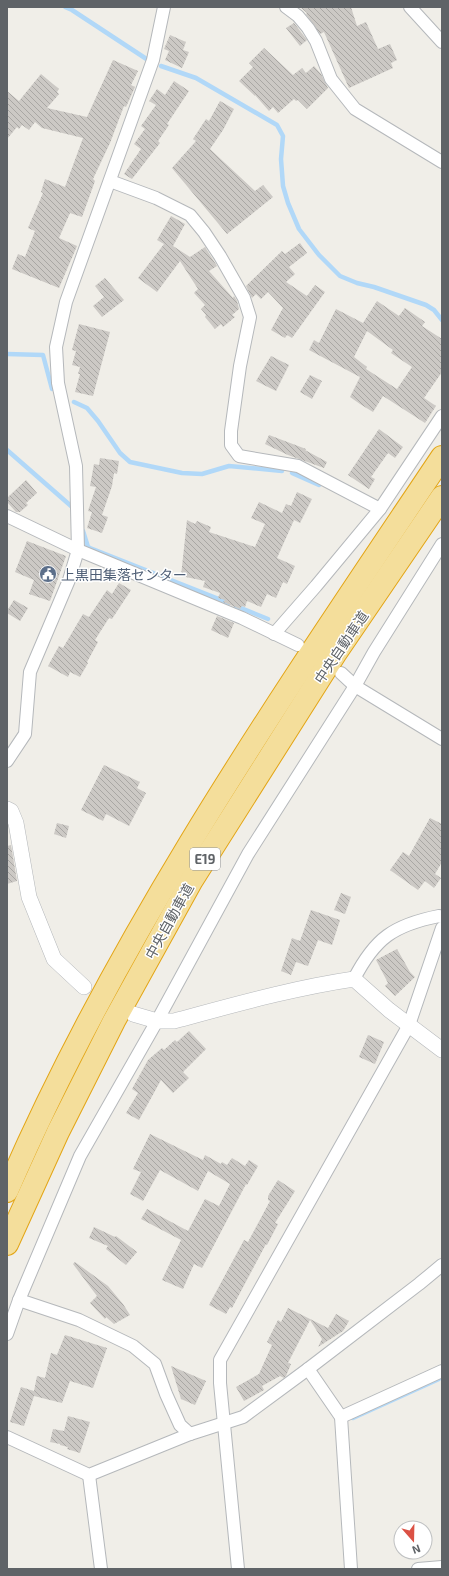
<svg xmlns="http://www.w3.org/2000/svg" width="449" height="1576" viewBox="0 0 449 1576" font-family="'Exo 2','Noto Sans JP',sans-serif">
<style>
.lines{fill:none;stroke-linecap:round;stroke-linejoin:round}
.stream{stroke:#b1d8f8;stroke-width:4.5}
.building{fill:url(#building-back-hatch);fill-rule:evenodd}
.minor-casing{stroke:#b5b8bb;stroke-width:14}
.tertiary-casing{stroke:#b5b8bb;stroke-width:16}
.motorway-casing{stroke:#e3a515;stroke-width:24}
.minor{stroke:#fff;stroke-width:12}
.tertiary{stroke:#fff;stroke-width:15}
.motorway{stroke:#f4de9b;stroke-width:22}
.labels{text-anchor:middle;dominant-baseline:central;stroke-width:3;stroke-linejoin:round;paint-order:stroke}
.shield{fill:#fff;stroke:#8f9295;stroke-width:1}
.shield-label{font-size:13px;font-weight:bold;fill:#5f6367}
.service-label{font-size:14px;fill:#4e5e75;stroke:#fff;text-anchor:start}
.street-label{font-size:14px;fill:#5f6367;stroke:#fff}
</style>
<defs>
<pattern id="building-back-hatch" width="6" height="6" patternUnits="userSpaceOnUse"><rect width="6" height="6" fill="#ccc9c5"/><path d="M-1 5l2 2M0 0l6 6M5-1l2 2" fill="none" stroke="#a9a7a4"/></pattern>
</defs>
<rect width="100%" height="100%" fill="#f0eee8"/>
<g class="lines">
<!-- stream -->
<g class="stream">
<path d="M 65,7 L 72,10 L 148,60"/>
<path d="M 161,66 L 196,78 L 277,125 L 283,136 L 281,159 L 283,186 L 288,203 L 299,229 L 319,255 L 340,276 L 357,283 L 374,287 L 426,305 L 434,310 L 442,320"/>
<path d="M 7,354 L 43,355 L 52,389"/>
<path d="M 74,402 L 87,408 L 98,421 L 120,453 L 130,462 L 182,473 L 202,474 L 229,466 L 282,471"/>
<path d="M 7,450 L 71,506"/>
<path d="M 292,473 L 319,485"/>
<path d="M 83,531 L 88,547 L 90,548 L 229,603"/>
<path d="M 236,606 L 268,619"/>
<path d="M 353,1418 L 439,1379"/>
</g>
</g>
<!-- building -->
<g class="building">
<path d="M 300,7 L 351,7 L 357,26 L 366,22 L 378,49 L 390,44 L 397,60 L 391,63 L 393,68 L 349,88 L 324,32 L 320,34 L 306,14 L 307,13 Z"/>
<path d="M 294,23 L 307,40 L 300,46 L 286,28 Z"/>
<path d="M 170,35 L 186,42 L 183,50 L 189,52 L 182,68 L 165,60 L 169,51 L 164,49 Z"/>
<path d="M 264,48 L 293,75 L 302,68 L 306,73 L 314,66 L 321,74 L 328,88 L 307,109 L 298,100 L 296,101 L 294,99 L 278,113 L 273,107 L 269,111 L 255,95 L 255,96 L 239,81 L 253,67 L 249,63 Z"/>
<path d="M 113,60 L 138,71 L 131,85 L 135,87 L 126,107 L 124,106 L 110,143 L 93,179 L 95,181 L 82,217 L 70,213 L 59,238 L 77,246 L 59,288 L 12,269 L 18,254 L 25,257 L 35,231 L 28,228 L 43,193 L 41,192 L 45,179 L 65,187 L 83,138 L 42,128 L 35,122 L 29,130 L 22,125 L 19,129 L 17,127 L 7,139 L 7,91 L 19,101 L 41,74 L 59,89 L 57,92 L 59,94 L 47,108 L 87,117 Z"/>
<path d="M 174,81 L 189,91 L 167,124 L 169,125 L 158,141 L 160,143 L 132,179 L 124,174 L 141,149 L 134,144 L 145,129 L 141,126 L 156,105 L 149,101 L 157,89 L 165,95 Z"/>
<path d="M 220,101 L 234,109 L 223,130 L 210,149 L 255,191 L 263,185 L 273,197 L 227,234 L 172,168 L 196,141 L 193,139 L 206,119 L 209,121 Z"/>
<path d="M 171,216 L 185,224 L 173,246 L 190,257 L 205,247 L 217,266 L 209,271 L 233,298 L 234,296 L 237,301 L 239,309 L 232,315 L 235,317 L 223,327 L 221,324 L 215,329 L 205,317 L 206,315 L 201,309 L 205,305 L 194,293 L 198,289 L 180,261 L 157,292 L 138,278 L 164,244 L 157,240 Z"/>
<path d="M 300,243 L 307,253 L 289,267 L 295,274 L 286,282 L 307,296 L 315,285 L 325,292 L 292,338 L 287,335 L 285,338 L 271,330 L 283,308 L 268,292 L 261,299 L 256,294 L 252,298 L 246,286 L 282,251 L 285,254 Z"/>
<path d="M 105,278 L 124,300 L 102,317 L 93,306 L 104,297 L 95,286 Z"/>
<path d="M 377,301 L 399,316 L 405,308 L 425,322 L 422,326 L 442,339 L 442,372 L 424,398 L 436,406 L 425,423 L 383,396 L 373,412 L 360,404 L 350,397 L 360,377 L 309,350 L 314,340 L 319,343 L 336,309 L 363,323 ZM 367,331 L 393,350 L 391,353 L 412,367 L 397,389 L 366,369 L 367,367 L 354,357 Z"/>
<path d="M 79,324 L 110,332 L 93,396 L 75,392 L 80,374 L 78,374 L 80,367 L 72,365 L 76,351 L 72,350 Z"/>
<path d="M 271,356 L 289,365 L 276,391 L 256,381 Z"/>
<path d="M 310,375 L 322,381 L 312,399 L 300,392 Z"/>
<path d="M 379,429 L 403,447 L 395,458 L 388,453 L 371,477 L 375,479 L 369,489 L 348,475 Z"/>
<path d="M 269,435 L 306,449 L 305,450 L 327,462 L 324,468 L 288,455 L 265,444 Z"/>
<path d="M 100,458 L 119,461 L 117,474 L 114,473 L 112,486 L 102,515 L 108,517 L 102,533 L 87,528 L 92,512 L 88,511 L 96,487 L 90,486 L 94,464 L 99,465 Z"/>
<path d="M 26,480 L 37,493 L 26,503 L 28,505 L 20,512 L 16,512 L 7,502 L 7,498 Z"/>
<path d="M 297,492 L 312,499 L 300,523 L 294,520 L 277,558 L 295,566 L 287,584 L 283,582 L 276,598 L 267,594 L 261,607 L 247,601 L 245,607 L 242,606 L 240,609 L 223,602 L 225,600 L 218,598 L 220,593 L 203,587 L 205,581 L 181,576 L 187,520 L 195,524 L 197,521 L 211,527 L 209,532 L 255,547 L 265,524 L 251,518 L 259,502 L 282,513 L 286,504 L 291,506 Z"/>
<path d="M 27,541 L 66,556 L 50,601 L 29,594 L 34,580 L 15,572 Z"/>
<path d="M 119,583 L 131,590 L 112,619 L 109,618 L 95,640 L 98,642 L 87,662 L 88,663 L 80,677 L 70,672 L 68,677 L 48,666 L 59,646 L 63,648 L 83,614 L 89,617 L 107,590 L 112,594 Z"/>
<path d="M 14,600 L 28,608 L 20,621 L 7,613 L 7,611 Z"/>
<path d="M 217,616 L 234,623 L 228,638 L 211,630 Z"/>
<path d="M 104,765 L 140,782 L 137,788 L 146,793 L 129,826 L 106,814 L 103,821 L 81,810 Z"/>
<path d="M 430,818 L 442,824 L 442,862 L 435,874 L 441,878 L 434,888 L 425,881 L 418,890 L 390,870 L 403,852 L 409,856 Z"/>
<path d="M 57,823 L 69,826 L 66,838 L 54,834 Z"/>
<path d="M 11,845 L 17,881 L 7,884 L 7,846 Z"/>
<path d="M 341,893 L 351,897 L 345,914 L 334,910 Z"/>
<path d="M 311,910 L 340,920 L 332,945 L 318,940 L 308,966 L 296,962 L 291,975 L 281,971 L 292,938 L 300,941 Z"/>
<path d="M 397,949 L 410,972 L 415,977 L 395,996 L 385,986 L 388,983 L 376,960 Z"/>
<path d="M 189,1031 L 206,1049 L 183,1072 L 189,1078 L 173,1093 L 161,1080 L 139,1120 L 126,1113 L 138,1093 L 132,1089 L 148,1060 L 162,1048 L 164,1050 L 175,1040 L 177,1042 Z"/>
<path d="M 368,1035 L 384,1042 L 375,1064 L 359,1057 Z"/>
<path d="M 150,1134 L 203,1160 L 205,1155 L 221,1164 L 222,1162 L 227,1165 L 232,1158 L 245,1166 L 249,1160 L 258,1166 L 247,1185 L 246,1184 L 202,1268 L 194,1264 L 183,1289 L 162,1280 L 181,1240 L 141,1219 L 147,1209 L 188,1231 L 205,1199 L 219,1206 L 230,1184 L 208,1171 L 198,1191 L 160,1170 L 143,1201 L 130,1194 L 141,1172 L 133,1169 Z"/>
<path d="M 278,1180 L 295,1191 L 275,1223 L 278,1224 L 267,1245 L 266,1244 L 232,1308 L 230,1307 L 226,1314 L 209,1305 L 244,1240 L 248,1242 L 270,1201 L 268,1200 L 268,1196 Z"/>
<path d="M 94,1227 L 115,1237 L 116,1236 L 137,1252 L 126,1265 L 106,1249 L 108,1246 L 89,1238 Z"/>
<path d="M 75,1262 L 108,1286 L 123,1304 L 130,1315 L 114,1324 L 106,1317 L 105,1319 L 90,1303 L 97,1296 L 73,1264 Z"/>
<path d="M 288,1308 L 328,1328 L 336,1314 L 349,1321 L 343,1331 L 318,1347 L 322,1339 L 310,1320 L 288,1363 L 291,1364 L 286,1376 L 284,1378 L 280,1376 L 262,1386 L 264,1390 L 244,1401 L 236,1387 L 259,1374 L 272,1345 L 267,1342 L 278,1320 L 281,1322 Z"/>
<path d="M 65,1335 L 107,1348 L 93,1388 L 70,1381 L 62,1403 L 34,1396 L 24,1426 L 10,1422 L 21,1387 L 34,1391 L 37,1376 L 45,1378 L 51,1353 L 57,1355 Z"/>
<path d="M 171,1366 L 206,1381 L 195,1405 L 181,1399 Z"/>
<path d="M 68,1416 L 90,1422 L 80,1453 L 67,1449 L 68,1447 L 60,1445 L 60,1444 L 50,1442 L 53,1429 L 64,1431 Z"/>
</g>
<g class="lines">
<!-- minor casing -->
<g class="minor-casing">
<g id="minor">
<path d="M 286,7 L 298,16 L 308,28 L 316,41 L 331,79 L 355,109 L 442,162"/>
<path d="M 410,7 L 442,42"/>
<path d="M 110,181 L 156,198 L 190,215 L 204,232 L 220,256 L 244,298 L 250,317 L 240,366 L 231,431 L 231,445 L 239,456 L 298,466 L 380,509"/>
<path d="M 7,516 L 78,550 L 242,618 L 298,645"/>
<path d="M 274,634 L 316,586 L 380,509 L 442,416"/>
<path d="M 341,673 L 355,686 L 442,739"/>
<path d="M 7,761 L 25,734 L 30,672 L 69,580 L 78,550 L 76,466 L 58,383 L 56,347 L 66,302 L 153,60 L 164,7"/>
<path d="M 354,979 C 375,938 394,925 439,916 L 442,917"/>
<path d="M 19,1300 L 79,1320 L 133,1346 L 155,1364 L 166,1394 L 180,1425 L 190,1434"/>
<path d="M 7,1334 L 19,1300 L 80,1156 L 157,1021 L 248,854 L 355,686 L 374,652 L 442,544"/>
<path d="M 308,1369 L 341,1417 L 351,1569"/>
<path d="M 341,1417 L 442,1371"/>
<path d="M 7,1437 L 89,1475 L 190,1434 L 243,1417 L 308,1369 L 419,1284 L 442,1265"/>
<path d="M 89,1475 L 101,1569"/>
<path d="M 238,1569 L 220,1383 L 220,1360 L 409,1025 L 442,928"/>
<path d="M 418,1569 L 442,1567"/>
</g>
</g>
<!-- tertiary casing -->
<g class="tertiary-casing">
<g id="tertiary">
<path d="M 7,809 L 11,811 L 16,823 L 29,897 L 54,959 L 84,987"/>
<path d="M 133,1014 L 157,1021 L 174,1021 C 234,1005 293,988 354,979 L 389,1010 L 442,1050"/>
</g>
</g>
<!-- motorway casing -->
<g class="motorway-casing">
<g id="motorway">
<path d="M 7,1191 C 120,929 284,693 442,457"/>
<path d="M 7,1244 L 58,1132 L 114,1021 L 192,880 L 335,654 L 442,497"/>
</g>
</g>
<!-- minor -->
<use href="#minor" class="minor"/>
<!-- tertiary -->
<use href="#tertiary" class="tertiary"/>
<!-- motorway -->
<use href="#motorway" class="motorway"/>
</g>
<!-- icons -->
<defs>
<g id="civic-disc" transform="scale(0.9)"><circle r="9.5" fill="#5c6f8a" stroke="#fff"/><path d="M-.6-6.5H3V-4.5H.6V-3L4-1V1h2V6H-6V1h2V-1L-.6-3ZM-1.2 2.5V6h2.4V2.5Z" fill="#fff"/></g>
</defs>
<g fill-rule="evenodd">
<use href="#civic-disc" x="48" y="574"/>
</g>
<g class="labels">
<!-- shield labels -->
<rect class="shield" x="190" y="848" width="30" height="22" rx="3"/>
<g class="shield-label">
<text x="205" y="859">E19</text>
</g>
<!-- service labels -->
<g class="service-label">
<text x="61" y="574">上黒田集落センター</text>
</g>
<!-- street labels -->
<g class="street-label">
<text transform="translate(341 647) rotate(-56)">中央自動車道</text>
<text transform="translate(169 921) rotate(-61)">中央自動車道</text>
</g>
</g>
<!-- border -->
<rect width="449" height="1576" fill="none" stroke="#5f6367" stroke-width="16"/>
<!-- north arrow -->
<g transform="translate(413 1540) rotate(160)"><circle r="19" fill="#ffffff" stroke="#bfc1c2"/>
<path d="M0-3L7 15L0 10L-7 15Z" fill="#db5144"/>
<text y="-6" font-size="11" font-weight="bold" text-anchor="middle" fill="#5f6367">N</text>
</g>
</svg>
